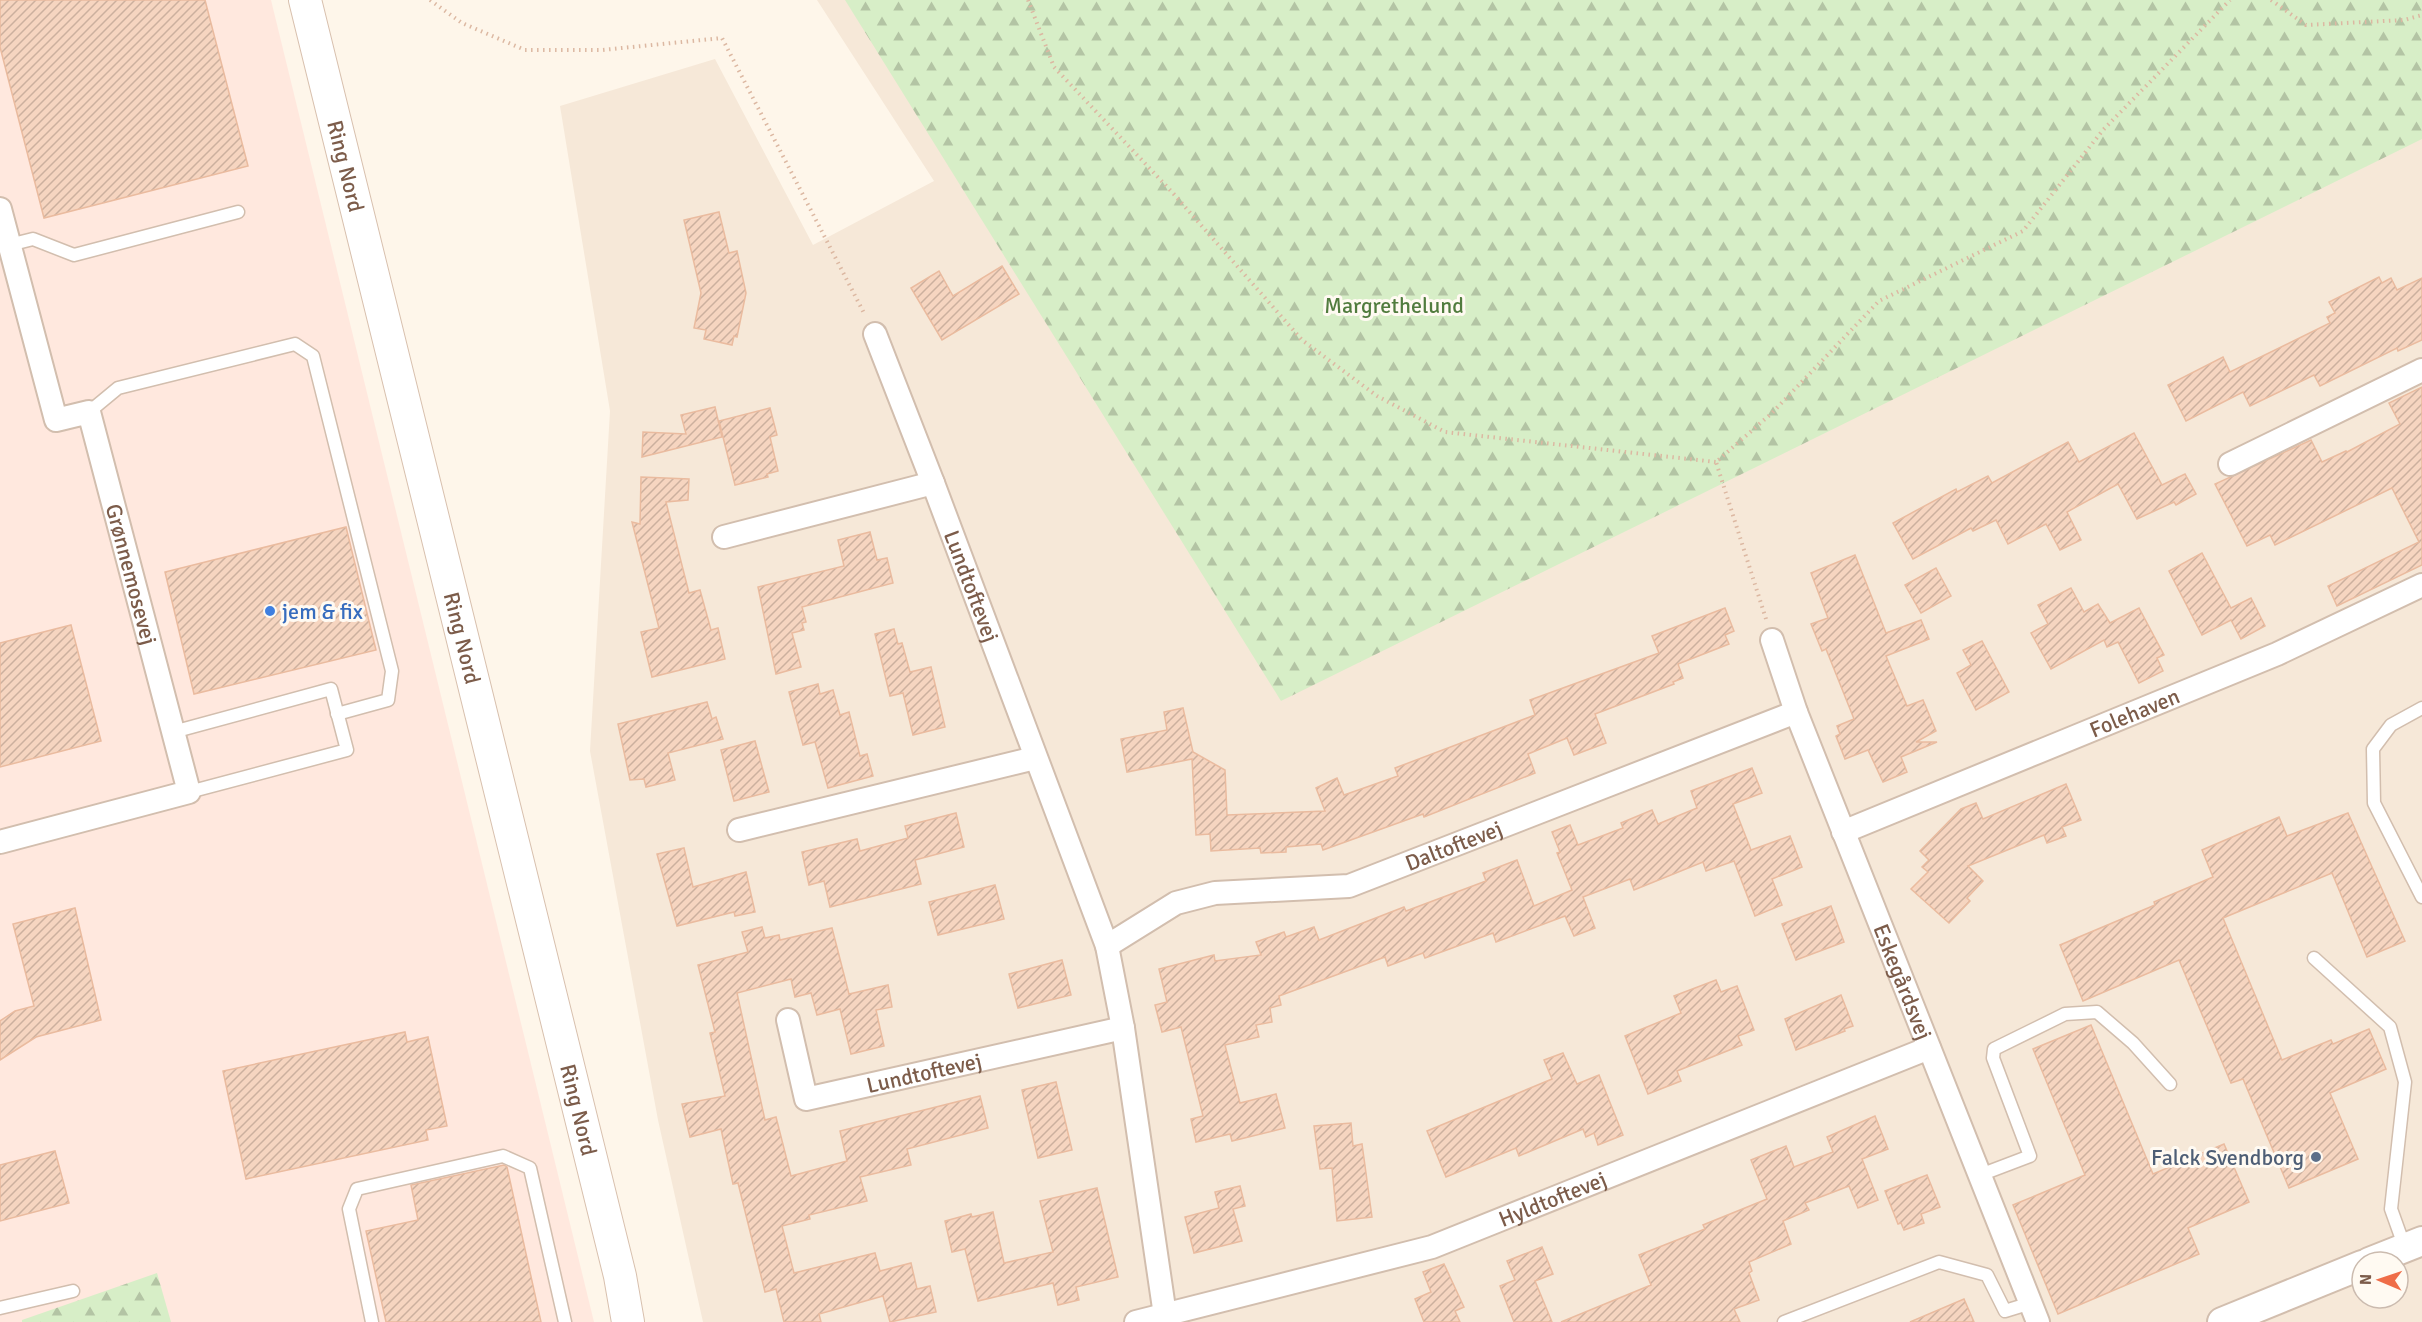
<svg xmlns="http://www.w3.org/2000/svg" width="2422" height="1322" viewBox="0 0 2422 1322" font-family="Signika,sans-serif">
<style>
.residential{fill:#f6e8d8;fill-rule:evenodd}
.commercial{fill:#ffe8de}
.forest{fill:url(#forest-firs)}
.building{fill:url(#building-hatch);stroke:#eabb9f;stroke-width:1.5}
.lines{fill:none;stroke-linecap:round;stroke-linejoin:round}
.service-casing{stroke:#d2beae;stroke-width:15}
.minor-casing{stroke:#d2beae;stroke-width:26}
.tertiary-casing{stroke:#d2beae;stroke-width:32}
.secondary-casing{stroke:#d8c0ae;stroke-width:34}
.path{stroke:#dcb8a2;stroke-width:4;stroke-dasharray:1.5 4.5;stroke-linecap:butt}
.service{stroke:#fff;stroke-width:12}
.minor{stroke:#fff;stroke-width:22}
.tertiary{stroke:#fff;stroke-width:28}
.secondary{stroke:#fff;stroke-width:32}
.shop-dot{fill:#3f7fe0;stroke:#fffaf2;stroke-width:2}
.service-dot{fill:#5c6f8a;stroke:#fffaf2;stroke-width:2}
.labels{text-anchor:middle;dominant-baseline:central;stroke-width:6;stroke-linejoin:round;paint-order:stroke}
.street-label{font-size:22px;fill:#7c5c4a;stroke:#fffaf2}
.park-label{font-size:22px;fill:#517c3e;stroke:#fffaf2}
.shop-label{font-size:22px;fill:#366cbe;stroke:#fffaf2;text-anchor:start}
.service-label{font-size:22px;fill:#4e5e75;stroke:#fffaf2;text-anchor:end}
</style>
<defs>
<pattern id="forest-firs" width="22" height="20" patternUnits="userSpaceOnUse" patternTransform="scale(1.5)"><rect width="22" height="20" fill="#d7eec7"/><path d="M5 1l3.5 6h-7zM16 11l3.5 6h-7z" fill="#b3c4a4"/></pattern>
<pattern id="building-hatch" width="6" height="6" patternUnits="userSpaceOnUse" patternTransform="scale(1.5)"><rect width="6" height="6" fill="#f6d5c0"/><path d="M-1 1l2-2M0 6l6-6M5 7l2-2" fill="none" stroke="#ccb09e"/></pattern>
</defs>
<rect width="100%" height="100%" fill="#fef6ea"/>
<!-- residential -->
<path class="residential" d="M 817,0 L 2422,0 L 2422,1322 L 703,1322 L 658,1120 L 590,751 L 610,411 L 560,106 L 715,59 L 813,245 L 934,181 ZM 2362,1262 L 2398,1262 L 2398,1298 L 2362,1298 Z"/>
<!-- commercial -->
<path class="commercial" d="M 0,0 L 271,0 L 594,1322 L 0,1322 Z"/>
<!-- forest -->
<g class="forest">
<path d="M 845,0 L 2422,0 L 2422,139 L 1281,701 Z"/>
<path d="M 157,1273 L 171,1322 L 22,1322 L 22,1320 Z"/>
</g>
<!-- building -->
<g class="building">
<path d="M 0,0 L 205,0 L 248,166 L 44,218 L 0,47 Z"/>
<path d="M 719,212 L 729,253 L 737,251 L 746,293 L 737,337 L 734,336 L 732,345 L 704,339 L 706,330 L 694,328 L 701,293 L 684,220 Z"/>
<path d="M 1002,266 L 1019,294 L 942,340 L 911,288 L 939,271 L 953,296 Z"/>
<path d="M 2379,277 L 2382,283 L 2391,278 L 2397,290 L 2422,278 L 2422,340 L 2398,351 L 2397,348 L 2320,386 L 2314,375 L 2250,406 L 2243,392 L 2186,421 L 2168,385 L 2223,357 L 2230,372 L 2330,323 L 2327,317 L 2335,313 L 2329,302 Z"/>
<path d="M 2422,387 L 2422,565 L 2337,606 L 2328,586 L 2419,542 L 2392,488 L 2275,545 L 2270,535 L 2247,546 L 2215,484 L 2311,440 L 2322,462 L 2346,451 L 2347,452 L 2400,424 L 2389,403 Z"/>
<path d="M 715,407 L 722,437 L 642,457 L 643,432 L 686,434 L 681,415 Z"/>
<path d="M 770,408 L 777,435 L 770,437 L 778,471 L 767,474 L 768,477 L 735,485 L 719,421 Z"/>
<path d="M 2134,433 L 2162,485 L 2185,474 L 2196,494 L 2176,505 L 2174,502 L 2137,519 L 2118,484 L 2067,512 L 2081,540 L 2060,550 L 2046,524 L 2008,544 L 1996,520 L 1973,531 L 1971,528 L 1913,559 L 1893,523 L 1956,489 L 1957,492 L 1988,476 L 1992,483 L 2068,442 L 2079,462 Z"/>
<path d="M 641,477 L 689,479 L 688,500 L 666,502 L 689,593 L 700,590 L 711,630 L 718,628 L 725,659 L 652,677 L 641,632 L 659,628 L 632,522 L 640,524 Z"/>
<path d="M 346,527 L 376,650 L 194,694 L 165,572 Z"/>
<path d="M 870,532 L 877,560 L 887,558 L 893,583 L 802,607 L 806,622 L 802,623 L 804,630 L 792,633 L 801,667 L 776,674 L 758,587 L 844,566 L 838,540 Z"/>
<path d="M 2202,553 L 2231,608 L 2251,598 L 2265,626 L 2241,639 L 2231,620 L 2202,635 L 2169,571 Z"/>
<path d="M 1855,555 L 1886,633 L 1921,620 L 1929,639 L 1886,656 L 1907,706 L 1923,700 L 1936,731 L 1916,742 L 1937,742 L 1901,757 L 1907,772 L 1883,782 L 1868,750 L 1845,759 L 1836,736 L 1840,734 L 1837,726 L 1854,719 L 1826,649 L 1822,651 L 1811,624 L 1828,618 L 1811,573 Z"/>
<path d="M 1936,568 L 1951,596 L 1921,613 L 1905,585 Z"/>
<path d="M 2071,588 L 2084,612 L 2098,604 L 2110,623 L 2139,608 L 2164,655 L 2157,658 L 2163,671 L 2139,683 L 2118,642 L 2107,647 L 2104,640 L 2051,669 L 2031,633 L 2048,624 L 2038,605 Z"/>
<path d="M 1725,608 L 1734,631 L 1725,635 L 1729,644 L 1678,664 L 1683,678 L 1673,682 L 1674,684 L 1595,714 L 1606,743 L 1574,755 L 1567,738 L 1528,754 L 1535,773 L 1424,817 L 1423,814 L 1323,850 L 1321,844 L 1286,847 L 1286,852 L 1261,853 L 1260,848 L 1211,851 L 1210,834 L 1196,835 L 1192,759 L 1127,772 L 1121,739 L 1167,730 L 1164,712 L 1183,708 L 1193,752 L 1225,770 L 1227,815 L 1325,811 L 1316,788 L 1337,778 L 1344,795 L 1398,776 L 1395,768 L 1535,715 L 1530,700 L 1659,653 L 1652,636 Z"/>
<path d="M 71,625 L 101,741 L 0,767 L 0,643 Z"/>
<path d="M 894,629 L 898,644 L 902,643 L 910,672 L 931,667 L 945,727 L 913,735 L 903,693 L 890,696 L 875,634 Z"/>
<path d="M 1982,641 L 2009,692 L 1976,710 L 1957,673 L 1971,665 L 1963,650 Z"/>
<path d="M 818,684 L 820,694 L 833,690 L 840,715 L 849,712 L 860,756 L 867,754 L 873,776 L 828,788 L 815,742 L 803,745 L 789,692 Z"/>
<path d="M 707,702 L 712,719 L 716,717 L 723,739 L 668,753 L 675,780 L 646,787 L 644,779 L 630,780 L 618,724 Z"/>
<path d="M 755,741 L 769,792 L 734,801 L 721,750 Z"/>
<path d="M 1752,768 L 1762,793 L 1733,804 L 1751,850 L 1790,836 L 1802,867 L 1772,879 L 1782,905 L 1755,916 L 1734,861 L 1706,871 L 1703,862 L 1634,890 L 1630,879 L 1583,897 L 1595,928 L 1574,936 L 1565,916 L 1496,942 L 1493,933 L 1425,958 L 1423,953 L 1388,966 L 1385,957 L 1279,996 L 1281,1005 L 1270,1008 L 1272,1022 L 1256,1025 L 1259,1037 L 1225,1045 L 1240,1103 L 1276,1094 L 1285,1128 L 1232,1141 L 1230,1134 L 1196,1142 L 1191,1119 L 1203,1116 L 1181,1027 L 1162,1032 L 1155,1005 L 1167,1002 L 1159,969 L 1214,955 L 1215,961 L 1261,955 L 1256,942 L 1284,932 L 1286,937 L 1314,927 L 1319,940 L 1404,907 L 1406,911 L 1486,881 L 1483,873 L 1517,860 L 1534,906 L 1572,890 L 1557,853 L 1560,852 L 1552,832 L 1570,825 L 1578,845 L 1623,828 L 1621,823 L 1652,810 L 1658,824 L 1697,808 L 1691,791 Z"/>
<path d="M 2066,784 L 2081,820 L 2062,827 L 2066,836 L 2047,843 L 2044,835 L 1968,866 L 1983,881 L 1967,898 L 1970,901 L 1949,923 L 1911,889 L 1928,872 L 1922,867 L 1929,860 L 1920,851 L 1961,809 L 1976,803 L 1983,819 Z"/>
<path d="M 956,813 L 964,847 L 915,860 L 921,884 L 830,907 L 824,881 L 809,885 L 802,852 L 857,839 L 860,851 L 908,838 L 905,826 Z"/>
<path d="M 2348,813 L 2405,941 L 2367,957 L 2332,873 L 2223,918 L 2282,1060 L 2331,1040 L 2333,1044 L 2369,1029 L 2386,1069 L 2330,1093 L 2358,1159 L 2289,1188 L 2243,1079 L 2231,1083 L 2179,960 L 2083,1001 L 2060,945 L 2155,905 L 2154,902 L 2213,877 L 2202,850 L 2279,817 L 2287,836 Z"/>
<path d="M 684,848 L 693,887 L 746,872 L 755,912 L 735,916 L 734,912 L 677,926 L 657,854 Z"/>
<path d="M 995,885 L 1004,919 L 938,935 L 929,902 Z"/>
<path d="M 1831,906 L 1844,942 L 1796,960 L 1782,924 Z"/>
<path d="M 75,908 L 101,1020 L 36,1037 L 0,1060 L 0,1021 L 15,1011 L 34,1006 L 13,924 Z"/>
<path d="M 762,927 L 765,938 L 779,935 L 780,940 L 832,928 L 849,994 L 888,985 L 892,1007 L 876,1010 L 884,1046 L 851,1054 L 840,1009 L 817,1015 L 811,993 L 795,997 L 791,979 L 737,993 L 765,1120 L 776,1117 L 791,1176 L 847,1161 L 840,1131 L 980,1096 L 988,1128 L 907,1149 L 911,1165 L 860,1177 L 867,1201 L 809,1215 L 810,1219 L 782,1226 L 794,1273 L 875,1253 L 880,1271 L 911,1263 L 917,1289 L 930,1286 L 936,1312 L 890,1322 L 883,1296 L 819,1314 L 821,1322 L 784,1322 L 776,1289 L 765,1292 L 738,1183 L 733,1184 L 721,1129 L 690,1137 L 682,1104 L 725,1096 L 710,1033 L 715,1032 L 698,965 L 748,952 L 742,932 Z"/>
<path d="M 1062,960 L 1071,995 L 1018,1008 L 1009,974 Z"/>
<path d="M 1716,980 L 1721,992 L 1737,986 L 1754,1030 L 1738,1036 L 1742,1045 L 1677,1071 L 1681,1081 L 1648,1094 L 1625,1036 L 1681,1013 L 1674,996 Z"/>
<path d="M 1841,995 L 1853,1026 L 1844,1029 L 1845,1031 L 1796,1050 L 1785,1019 Z"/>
<path d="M 2091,1025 L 2153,1174 L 2224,1144 L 2249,1202 L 2188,1228 L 2199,1254 L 2058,1314 L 2013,1205 L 2085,1175 L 2033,1049 Z"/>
<path d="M 405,1032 L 407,1042 L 428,1037 L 447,1126 L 426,1130 L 428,1140 L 246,1179 L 223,1071 Z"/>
<path d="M 1563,1053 L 1577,1084 L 1599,1075 L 1623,1135 L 1598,1145 L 1594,1133 L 1586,1137 L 1583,1129 L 1519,1156 L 1516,1148 L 1446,1177 L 1427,1131 L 1552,1079 L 1544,1060 Z"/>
<path d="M 1056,1082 L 1072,1150 L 1038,1158 L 1022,1090 Z"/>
<path d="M 1875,1116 L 1888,1149 L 1862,1159 L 1878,1200 L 1858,1208 L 1849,1186 L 1805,1203 L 1809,1210 L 1783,1221 L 1791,1244 L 1749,1262 L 1752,1271 L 1749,1273 L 1759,1300 L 1734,1309 L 1740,1322 L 1561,1322 L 1651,1285 L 1639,1255 L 1705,1229 L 1703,1225 L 1767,1199 L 1751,1160 L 1786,1146 L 1794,1167 L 1833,1152 L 1827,1137 Z"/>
<path d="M 1351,1123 L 1353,1146 L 1362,1144 L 1372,1217 L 1337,1221 L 1332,1168 L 1320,1169 L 1314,1126 Z"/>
<path d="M 55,1151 L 69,1203 L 0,1221 L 0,1165 Z"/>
<path d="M 504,1165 L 507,1167 L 541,1322 L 386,1322 L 366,1231 L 418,1220 L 411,1185 Z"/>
<path d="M 1927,1175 L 1940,1207 L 1921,1214 L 1924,1223 L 1904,1230 L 1901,1223 L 1898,1224 L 1885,1191 Z"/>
<path d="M 1240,1186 L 1245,1206 L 1233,1209 L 1242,1241 L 1194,1253 L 1185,1217 L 1219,1208 L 1215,1192 Z"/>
<path d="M 1097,1188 L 1118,1277 L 1076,1287 L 1079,1300 L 1058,1305 L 1053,1283 L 978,1301 L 965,1249 L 952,1252 L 945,1221 L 971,1214 L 972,1217 L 993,1212 L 1004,1263 L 1053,1252 L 1040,1201 Z"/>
<path d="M 1542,1247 L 1553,1274 L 1535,1281 L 1552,1322 L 1514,1322 L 1500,1286 L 1515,1280 L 1507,1261 Z"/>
<path d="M 1444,1264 L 1464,1307 L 1455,1311 L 1460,1322 L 1424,1322 L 1415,1299 L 1431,1292 L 1423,1272 Z"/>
<path d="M 1964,1299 L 1974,1322 L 1910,1322 Z"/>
</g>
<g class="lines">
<!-- service casing -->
<g class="service-casing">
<g id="service">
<path d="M 9,245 L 33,239 L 74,255 L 238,212"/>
<path d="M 89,412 L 118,388 L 295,344 L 313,356 L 392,671 L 388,700 L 337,714"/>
<path d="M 2422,708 L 2391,725 L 2373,749 L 2374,803 L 2422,897"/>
<path d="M 173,732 L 331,689 L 347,750 L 189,792"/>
<path d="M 2314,958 L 2390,1027 L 2405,1082 L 2391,1209 L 2405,1248"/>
<path d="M 1980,1175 L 2030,1156 L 1993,1058 L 1994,1049 L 2065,1014 L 2097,1012 L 2133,1043 L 2170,1084"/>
<path d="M 0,1308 L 73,1291"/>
<path d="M 372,1322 L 349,1209 L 357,1189 L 503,1156 L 530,1168 L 565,1322"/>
<path d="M 1784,1322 L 1939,1262 L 1987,1275 L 2005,1311 L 2031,1303"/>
</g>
</g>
<!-- minor casing -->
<g class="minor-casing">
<g id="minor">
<path id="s1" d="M 0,209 L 56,420 L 89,412 L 189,792 L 0,842"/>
<path id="s2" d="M 875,334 L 933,483 L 1107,946 L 1123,1028 L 1166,1322"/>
<path d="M 2230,464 L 2422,370"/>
<path d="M 724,537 L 933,483"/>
<path id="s3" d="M 1772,640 L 1796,712 L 2038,1322"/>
<path d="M 739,830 L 1035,758"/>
<path id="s4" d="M 1843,832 L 2277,654 L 2422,585"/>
<path id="s5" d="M 1107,946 L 1176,903 L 1215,893 L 1349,886 L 1796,712"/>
<path id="s6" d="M 788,1020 L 806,1099 L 1123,1028"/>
<path id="s7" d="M 1136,1322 L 1432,1247 L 1929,1048"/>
</g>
</g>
<!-- tertiary casing -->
<g class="tertiary-casing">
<g id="tertiary">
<path d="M 2369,1262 L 2422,1241"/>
<path d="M 2222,1322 L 2362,1265"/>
</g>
</g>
<!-- secondary casing -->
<g class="secondary-casing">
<g id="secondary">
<path id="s8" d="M 305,0 L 620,1276 L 628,1322"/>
</g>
</g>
<!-- path -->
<g class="path">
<path d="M 430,0 L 462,23 L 525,50 L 602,50 L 722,38 L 865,315"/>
<path d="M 1028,0 L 1054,67 L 1172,192 L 1302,340 L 1377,396 L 1445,432 L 1716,462"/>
<path d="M 2271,0 L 2306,25 L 2404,20 L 2422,15"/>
<path d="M 1766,619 L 1716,462 L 1772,413 L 1879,301 L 2023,231 L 2103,130 L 2230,0"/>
</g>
<!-- service -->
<use href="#service" class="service"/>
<!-- minor -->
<use href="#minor" class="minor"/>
<!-- tertiary -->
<use href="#tertiary" class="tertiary"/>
<!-- secondary -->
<use href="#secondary" class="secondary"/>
</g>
<!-- markers -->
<circle class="shop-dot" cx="270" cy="611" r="6"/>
<circle class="service-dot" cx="2316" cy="1157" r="6"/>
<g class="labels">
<!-- street labels -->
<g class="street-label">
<text stroke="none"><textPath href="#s8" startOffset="171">Ring Nord</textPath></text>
<text stroke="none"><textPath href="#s1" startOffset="420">Grønnemosevej</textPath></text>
<text stroke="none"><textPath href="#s2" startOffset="270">Lundtoftevej</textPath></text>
<text stroke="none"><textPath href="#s8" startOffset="657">Ring Nord</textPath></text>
<text stroke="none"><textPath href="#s4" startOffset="315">Folehaven</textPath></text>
<text stroke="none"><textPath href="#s5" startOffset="368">Daltoftevej</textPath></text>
<text stroke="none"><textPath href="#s3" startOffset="366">Eskegårdsvej</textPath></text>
<text stroke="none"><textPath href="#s6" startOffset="202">Lundtoftevej</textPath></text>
<text stroke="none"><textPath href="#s8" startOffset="1143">Ring Nord</textPath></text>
<text stroke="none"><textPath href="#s7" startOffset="435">Hyldtoftevej</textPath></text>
</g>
<!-- park labels -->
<g class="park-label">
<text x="1394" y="305">Margrethelund</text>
</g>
<!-- shop labels -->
<g class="shop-label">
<text x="282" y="611">jem &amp; fix</text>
</g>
<!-- service labels -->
<g class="service-label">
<text x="2304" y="1157">Falck Svendborg</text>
</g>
</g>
<!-- north arrow -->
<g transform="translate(2380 1280) rotate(272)"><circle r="28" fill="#fffaf2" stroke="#cbbbaf" stroke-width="1.5"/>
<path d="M0-4.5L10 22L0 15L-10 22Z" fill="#ef6d48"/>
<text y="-9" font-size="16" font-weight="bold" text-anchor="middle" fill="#7c5c4a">N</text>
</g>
</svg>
